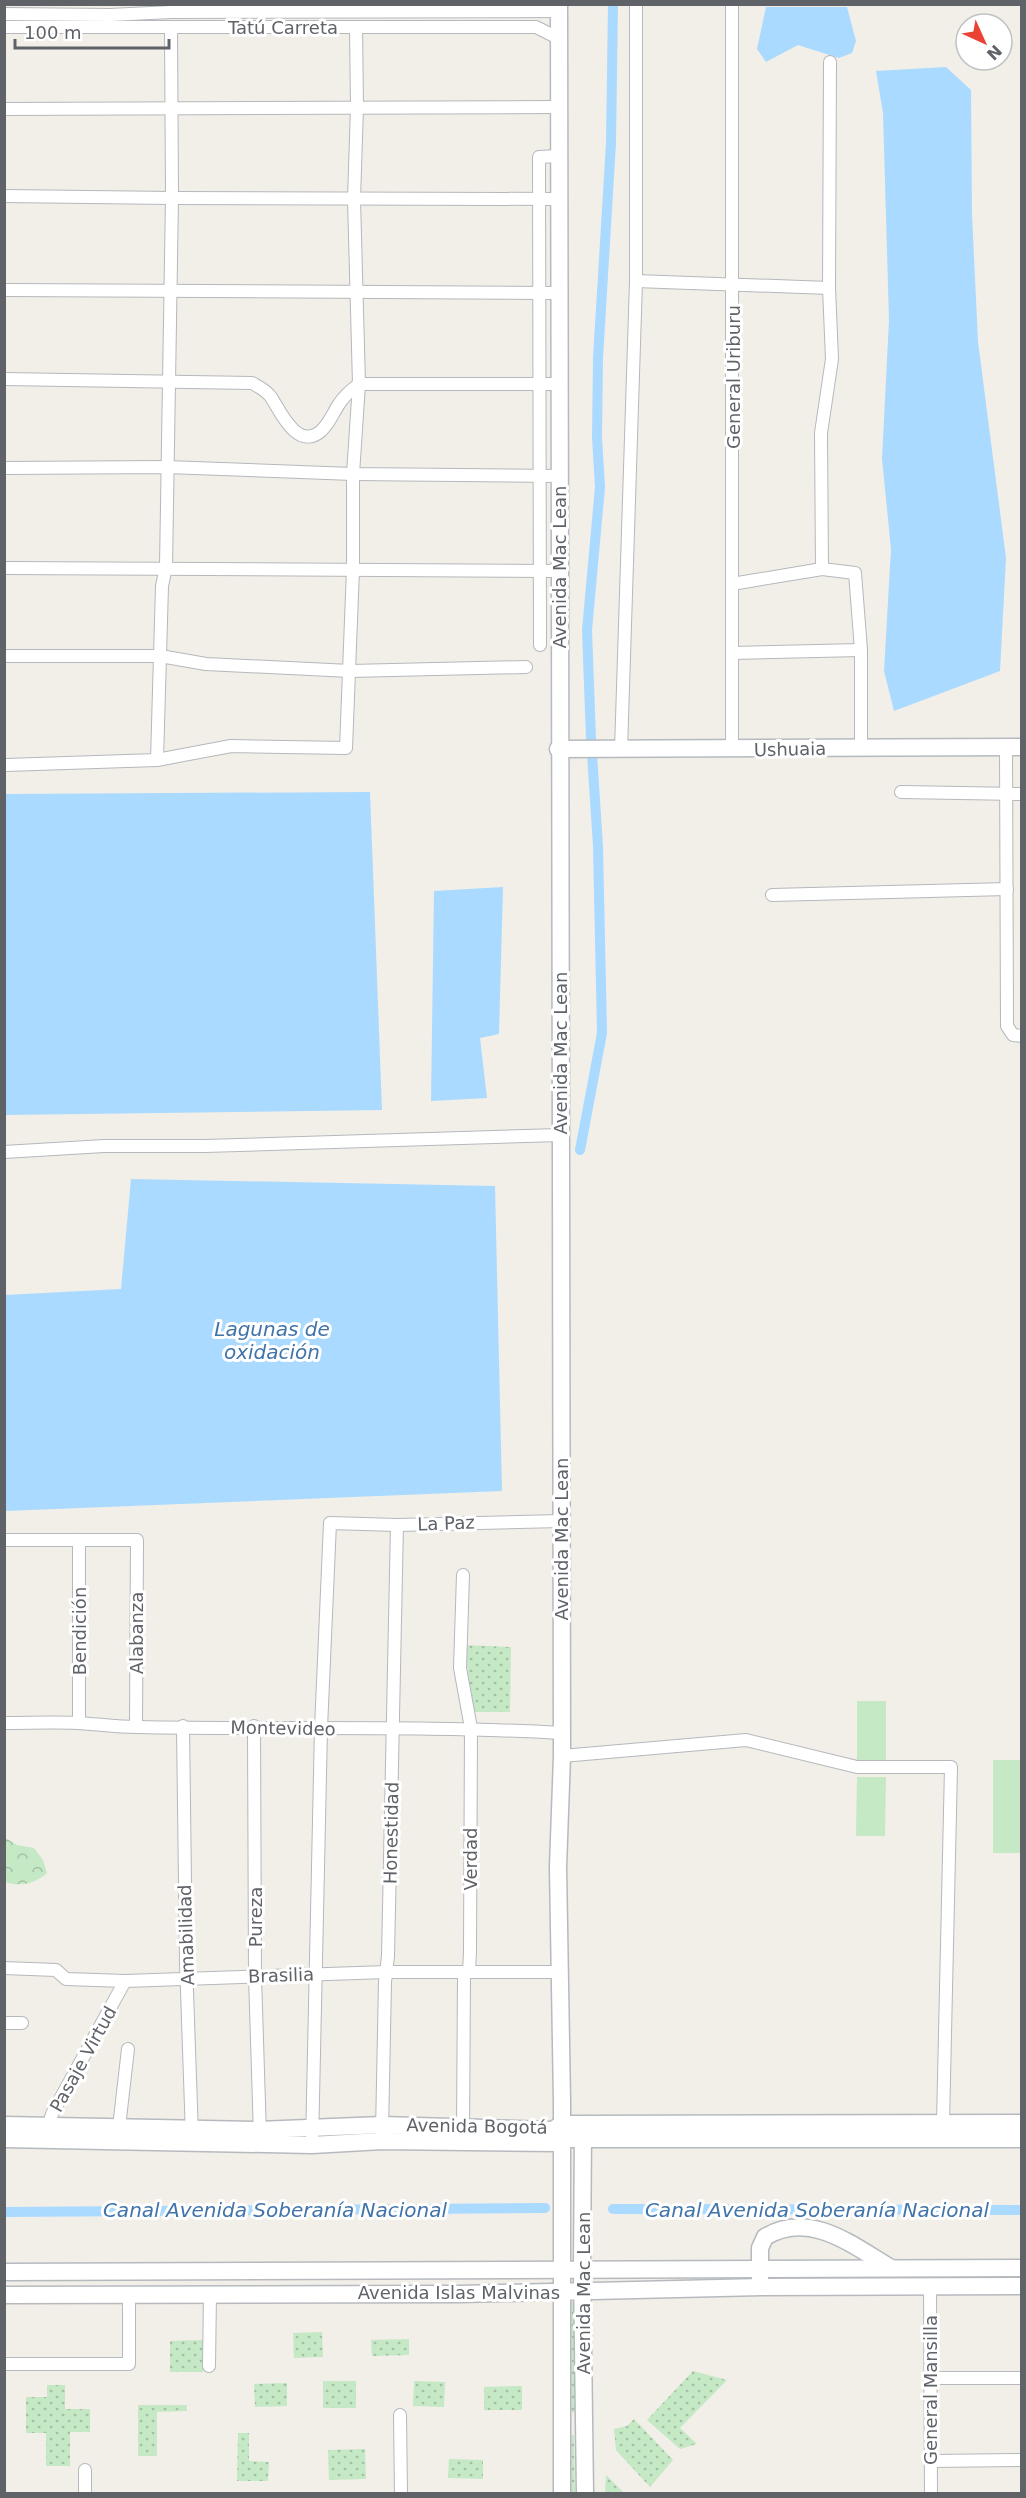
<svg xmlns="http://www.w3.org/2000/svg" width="1026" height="2498" viewBox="0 0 1026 2498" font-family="'DejaVu Sans',sans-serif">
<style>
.green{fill:#c5e8c5}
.forest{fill:url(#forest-crowns)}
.park{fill:url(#park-dots)}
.water{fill:#aadaff}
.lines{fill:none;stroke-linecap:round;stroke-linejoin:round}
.canal{stroke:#aadaff;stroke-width:10}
.street-casing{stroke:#b5b8bc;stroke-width:14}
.secondary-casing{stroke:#b6babf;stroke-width:19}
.street{stroke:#fff;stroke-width:12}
.secondary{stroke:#fff;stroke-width:16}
.labels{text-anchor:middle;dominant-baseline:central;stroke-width:6;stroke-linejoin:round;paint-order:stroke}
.street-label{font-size:18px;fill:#5f6368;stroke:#fff}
.water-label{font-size:20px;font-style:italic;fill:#4174aa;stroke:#fff}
</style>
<defs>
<pattern id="forest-crowns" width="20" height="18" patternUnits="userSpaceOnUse" patternTransform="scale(1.5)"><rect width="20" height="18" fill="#c5e8c5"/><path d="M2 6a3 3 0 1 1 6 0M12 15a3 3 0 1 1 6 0" fill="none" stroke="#a3c0a4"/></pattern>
<pattern id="park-dots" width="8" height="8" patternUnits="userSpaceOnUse" patternTransform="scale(1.5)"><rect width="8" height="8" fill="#c5e8c5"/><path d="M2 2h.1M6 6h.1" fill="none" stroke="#a3c0a4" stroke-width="1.8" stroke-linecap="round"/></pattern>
</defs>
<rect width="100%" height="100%" fill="#f1efe8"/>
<!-- green -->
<g class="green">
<rect x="857" y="1701" width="29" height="59"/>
<rect x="993" y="1760" width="28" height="93"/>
<path d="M 857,1777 L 886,1777 L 885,1836 L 856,1836 Z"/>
</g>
<!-- forest -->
<path class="forest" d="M 4,1837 L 17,1845 L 34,1848 L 43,1860 L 47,1873 C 34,1884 21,1887 5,1882 Z"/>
<!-- park -->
<g class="park">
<path d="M 465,1645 L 511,1647 L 510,1712 L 472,1712 Z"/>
<path d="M 570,2302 L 579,2303 L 579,2412 L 569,2412 Z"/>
<path d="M 322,2332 L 323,2357 L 294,2358 L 293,2333 Z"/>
<path d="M 409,2339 L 409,2355 L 372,2356 L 371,2340 Z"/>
<path d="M 203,2340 L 203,2372 L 170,2372 L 170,2341 Z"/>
<path d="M 693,2371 L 727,2380 L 680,2428 L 697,2444 L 680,2449 L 647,2420 Z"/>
<rect x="323" y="2381" width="33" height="27"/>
<path d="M 414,2381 L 445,2382 L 444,2407 L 413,2406 Z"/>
<path d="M 287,2383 L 287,2406 L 255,2407 L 254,2384 Z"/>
<path d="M 47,2385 L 65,2385 L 65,2409 L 90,2409 L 90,2432 L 70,2432 L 70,2466 L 46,2466 L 46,2433 L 26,2433 L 26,2397 L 47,2397 Z"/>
<path d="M 522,2386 L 522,2410 L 484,2410 L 484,2387 Z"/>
<path d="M 138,2405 L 187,2405 L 187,2411 L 157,2412 L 157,2456 L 138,2456 Z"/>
<path d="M 634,2419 L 673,2460 L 650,2487 L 616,2450 L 614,2429 L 627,2426 Z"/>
<path d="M 238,2433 L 249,2433 L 249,2461 L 269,2462 L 268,2481 L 237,2481 Z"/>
<path d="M 567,2435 L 574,2435 L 575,2493 L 568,2493 Z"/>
<path d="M 365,2449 L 366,2479 L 329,2480 L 328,2450 Z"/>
<path d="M 449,2459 L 483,2460 L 483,2479 L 448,2478 Z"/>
<path d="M 606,2475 L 624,2493 L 605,2493 Z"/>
</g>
<!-- water -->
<g class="water">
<path d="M 766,7 L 847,7 L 856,41 L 852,53 L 839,58 L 798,45 L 766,62 L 757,49 Z"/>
<path d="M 946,67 L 971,90 L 972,214 L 978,342 L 1006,558 L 1000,671 L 894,711 L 884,671 L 891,549 L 882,459 L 889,320 L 883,113 L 876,71 Z"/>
<path d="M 370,792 L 382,1110 L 5,1115 L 5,794 Z"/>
<path d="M 503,887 L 499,1034 L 480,1038 L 487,1098 L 431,1101 L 434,891 Z"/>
<path d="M 131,1179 L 495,1186 L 502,1491 L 5,1511 L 5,1295 L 121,1289 Z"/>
</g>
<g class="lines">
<!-- canal -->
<g class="canal">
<path d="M 591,739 L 587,630 L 600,487 L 597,437 L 598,358 L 611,143 L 613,4"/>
<path d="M 580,1150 L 602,1033 L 598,846 L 592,754"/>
<path d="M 613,2209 L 1022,2210"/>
<path d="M 4,2212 L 545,2208"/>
</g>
<!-- street casing -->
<g class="street-casing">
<g id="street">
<path d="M 4,14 L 110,15 L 171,12 L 559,11"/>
<path d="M 4,27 L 536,27 L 558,38"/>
<path d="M 4,109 L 558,107"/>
<path d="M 4,196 L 172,198 L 558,199"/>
<path d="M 636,281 L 829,288"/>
<path d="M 4,290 L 559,293"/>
<path d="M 4,379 L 252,383 C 259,387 266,390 271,397 C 280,411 297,451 321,431 C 329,424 333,413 339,404 C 344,396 351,390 359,384 L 559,384"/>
<path d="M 4,468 L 166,467 L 353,474 L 559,476"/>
<path d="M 4,568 L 559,571"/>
<path d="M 822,569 L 821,433 L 832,359 L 829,288 L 830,62"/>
<path d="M 732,584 L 822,569 L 855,573 L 861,650 L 861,747"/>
<path d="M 540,645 L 539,157 L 559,156"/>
<path d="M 732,653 L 861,650"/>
<path d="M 4,656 L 160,656 L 206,664 L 350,671 L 526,667"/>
<path d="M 1006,748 L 1007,1026 L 1013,1035 L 1022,1036"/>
<path d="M 621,750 L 636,281 L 636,4"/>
<path d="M 732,750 L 732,4"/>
<path d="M 157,760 L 162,586 L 166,567 L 172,198 L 171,27"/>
<path d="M 6,765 L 157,760 L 231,746 L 346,748 L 353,569 L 353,474 L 359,384 L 354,199 L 357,107 L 356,27"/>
<path d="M 901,792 L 1022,794"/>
<path d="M 772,895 L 1007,889"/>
<path d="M 4,1152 L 104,1146 L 205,1146 L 560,1135"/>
<path d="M 4,1540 L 137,1540 L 136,1727"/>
<path d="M 463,1575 L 460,1668 L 471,1728 L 470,1952 L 469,1971 L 464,1976 L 463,2134"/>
<path d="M 4,1723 C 29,1723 53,1722 78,1723 C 97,1724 117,1727 137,1727 C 278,1730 420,1725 561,1733"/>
<path d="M 79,1723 L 79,1540"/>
<path d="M 183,1726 L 186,1962 L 192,2136"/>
<path d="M 254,1726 L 255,1976 L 260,2136"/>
<path d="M 562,1756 L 746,1740 L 857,1767 L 951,1767 L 943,2123"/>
<path d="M 4,1968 L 56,1970 L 66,1979 L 125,1981 L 387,1972 L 560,1972"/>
<path d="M 4,2023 L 22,2023"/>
<path d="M 119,2127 L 128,2049"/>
<path d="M 47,2131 L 52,2114 L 125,1981"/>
<path d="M 382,2132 L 385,1982 L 388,1956 L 397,1525"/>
<path d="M 312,2145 L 321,1728 L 330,1523 L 397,1525 L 561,1521"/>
<path d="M 930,2287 L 931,2494"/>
<path d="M 4,2364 L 129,2364 L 129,2294"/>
<path d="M 209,2366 L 210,2293"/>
<path d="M 931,2378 L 1022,2378"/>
<path d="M 400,2415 L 401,2494"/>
<path d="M 930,2461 L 1022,2460"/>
<path d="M 85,2470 L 85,2494"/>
</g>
</g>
<!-- secondary casing -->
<g class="secondary-casing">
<g id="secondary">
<path d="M 559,4 L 562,1756 L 558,1867 L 562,2102 L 562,2494"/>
<path d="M 558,749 L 1022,747"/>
<path d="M 4,2125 L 258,2130 L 382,2125 L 553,2130 L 562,2124 L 583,2124 L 1022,2123"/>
<path d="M 583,2130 L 582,2268 L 585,2494"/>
<path d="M 4,2139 L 312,2145 L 382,2141 L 557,2143 L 562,2139 L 1022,2139"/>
<path d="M 4,2272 L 1022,2268"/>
<path d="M 760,2278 L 760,2248 L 765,2237 C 810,2210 852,2245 891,2268"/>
<path d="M 4,2295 L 460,2294 L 762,2287 L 1022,2286"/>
</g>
</g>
<!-- street -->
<use href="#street" class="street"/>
<!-- secondary -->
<use href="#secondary" class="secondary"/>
</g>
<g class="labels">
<!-- street labels -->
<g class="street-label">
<text x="283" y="27">Tatú Carreta</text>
<text transform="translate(733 377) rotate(-90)">General Uriburu</text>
<text transform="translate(559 567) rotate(-90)">Avenida Mac Lean</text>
<text transform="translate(790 749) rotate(-1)">Ushuaia</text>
<text transform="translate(560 1053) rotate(-90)">Avenida Mac Lean</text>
<text transform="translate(446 1523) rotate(-2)">La Paz</text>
<text transform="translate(561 1539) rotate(-90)">Avenida Mac Lean</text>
<text transform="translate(79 1631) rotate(-90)">Bendición</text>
<text transform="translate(136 1633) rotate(-90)">Alabanza</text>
<text transform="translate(283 1728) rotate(1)">Montevideo</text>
<text transform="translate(391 1833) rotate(-89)">Honestidad</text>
<text transform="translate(470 1859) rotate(-90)">Verdad</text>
<text transform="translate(255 1917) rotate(-90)">Pureza</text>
<text transform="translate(186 1935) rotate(-92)">Amabilidad</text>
<text transform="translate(281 1975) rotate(-2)">Brasilia</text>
<text transform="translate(83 2059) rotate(-61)">Pasaje Virtud</text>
<text transform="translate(477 2126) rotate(1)">Avenida Bogotá</text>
<text x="459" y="2292">Avenida Islas Malvinas</text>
<text transform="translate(583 2293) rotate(-90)">Avenida Mac Lean</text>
<text transform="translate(930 2390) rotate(-90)">General Mansilla</text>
</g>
<!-- water labels -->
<g class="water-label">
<text x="272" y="1329">Lagunas de<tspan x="272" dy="23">oxidación</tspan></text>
<text x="275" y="2210">Canal Avenida Soberanía Nacional</text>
<text x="817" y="2210">Canal Avenida Soberanía Nacional</text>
</g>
</g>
<!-- border -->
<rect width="1026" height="2498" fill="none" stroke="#5f6368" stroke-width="12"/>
<!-- north arrow -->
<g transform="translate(984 42) rotate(135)"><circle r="28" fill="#ffffff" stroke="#bfc1c3" stroke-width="1.5"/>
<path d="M0-4.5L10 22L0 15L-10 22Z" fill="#ea4335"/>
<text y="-9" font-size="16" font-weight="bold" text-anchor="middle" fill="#5f6368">N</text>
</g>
<!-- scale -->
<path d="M15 39v9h154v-9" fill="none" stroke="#5f6368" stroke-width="3"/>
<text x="24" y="39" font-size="18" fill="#5f6368" stroke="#ffffff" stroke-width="4.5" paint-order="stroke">100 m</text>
</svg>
